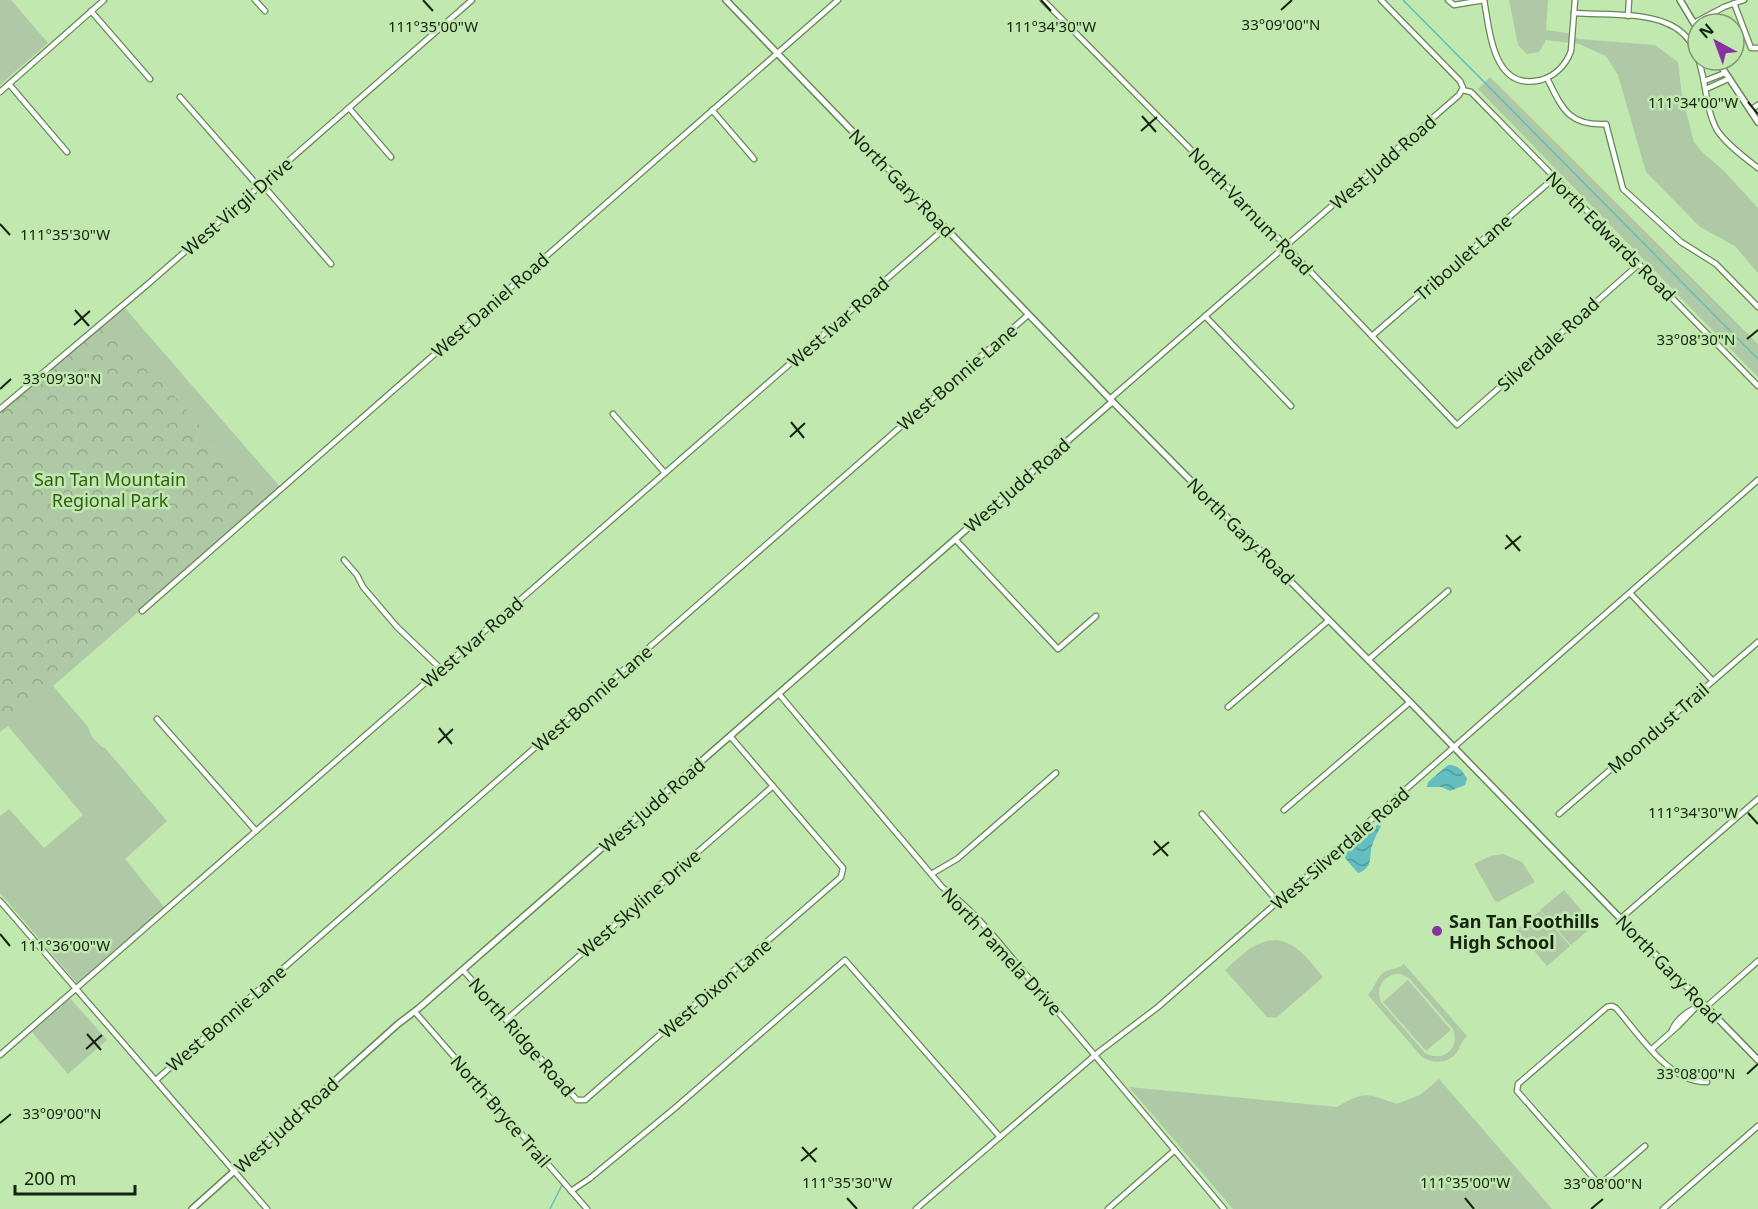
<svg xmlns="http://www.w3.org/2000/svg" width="1758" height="1209" viewBox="0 0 1758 1209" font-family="'Noto Sans',sans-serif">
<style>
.grass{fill:#afc8a5;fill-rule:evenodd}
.park{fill:url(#park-crowns)}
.water{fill:url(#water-waves)}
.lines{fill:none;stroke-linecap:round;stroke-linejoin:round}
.stream{stroke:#64bebf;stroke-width:1.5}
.minor-casing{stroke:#648854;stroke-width:7}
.tertiary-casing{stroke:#648854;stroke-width:8}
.minor{stroke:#fff;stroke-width:4.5}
.tertiary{stroke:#fff;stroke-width:5}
.ticks{fill:none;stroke:#15240e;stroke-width:2}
.poi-dot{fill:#8633a1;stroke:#c0e8af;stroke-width:2}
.labels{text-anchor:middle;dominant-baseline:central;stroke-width:5;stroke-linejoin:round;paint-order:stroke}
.street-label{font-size:18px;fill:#15240e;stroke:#c0e8af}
.park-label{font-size:18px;fill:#305f14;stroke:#c0e8af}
.poi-label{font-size:18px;font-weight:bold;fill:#15240e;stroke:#c0e8af;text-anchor:start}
.ticks-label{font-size:15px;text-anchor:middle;fill:#15240e;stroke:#c0e8af;stroke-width:5;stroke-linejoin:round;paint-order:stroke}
</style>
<defs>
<pattern id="park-crowns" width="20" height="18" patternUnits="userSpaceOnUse" patternTransform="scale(1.5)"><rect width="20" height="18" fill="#afc8a5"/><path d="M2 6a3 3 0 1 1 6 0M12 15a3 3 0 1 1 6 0" fill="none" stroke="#96ac8d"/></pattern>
<pattern id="water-waves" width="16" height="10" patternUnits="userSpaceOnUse" patternTransform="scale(1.5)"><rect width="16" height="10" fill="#64bebf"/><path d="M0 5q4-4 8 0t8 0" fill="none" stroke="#519a9a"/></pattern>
</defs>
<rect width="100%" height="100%" fill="#c0e8af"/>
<!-- grass -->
<g class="grass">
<path d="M 0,0 L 11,0 L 48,43 L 0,85 Z"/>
<path d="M 1509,0 L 1548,0 L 1546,30 L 1567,33 L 1579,39 L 1655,45 L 1678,62 L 1682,96 L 1694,142 L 1702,152 L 1724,171 L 1758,208 L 1758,273 L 1735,246 L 1700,227 L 1646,172 L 1618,75 L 1606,56 L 1579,44 L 1546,40 L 1539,52 L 1527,54 L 1518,45 Z"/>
<path d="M 1490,77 L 1758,344 L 1758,377 L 1478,89 Z"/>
<path d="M 124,307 L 281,488 L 53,686 L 88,727 L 92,737 L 102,747 L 105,748 L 167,821 L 125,859 L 164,907 L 77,983 L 0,893 L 0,816 L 9,809 L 44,848 L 83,815 L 8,726 L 0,732 L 0,412 Z"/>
<path d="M 1503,854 L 1522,862 L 1535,882 L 1498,902 L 1495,901 L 1474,864 L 1490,856 Z"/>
<path d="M 1564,890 L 1594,925 L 1571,945 L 1540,910 Z"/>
<path d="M 1540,911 L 1570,946 L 1547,966 L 1516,930 Z"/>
<path d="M 1277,940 C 1299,944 1310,962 1323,977 L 1276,1018 L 1267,1017 L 1225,970 C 1241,956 1255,940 1277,940 Z"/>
<path d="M 1404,964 L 1467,1036 C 1461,1041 1461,1046 1457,1052 C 1448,1064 1433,1064 1422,1057 L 1368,995 C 1374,989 1375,981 1382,974 C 1389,968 1397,970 1404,964 ZM 1394,974 L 1401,974 L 1409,978 L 1453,1029 C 1460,1048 1444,1063 1425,1053 L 1381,1002 C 1376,989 1381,979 1394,974 Z"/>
<path d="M 1408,980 L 1451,1030 L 1426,1051 L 1383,1002 Z"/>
<path d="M 70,998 L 107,1040 L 68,1074 L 32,1032 Z"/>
<path d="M 1439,1079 L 1552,1209 L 1233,1209 L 1129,1087 L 1337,1107 C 1366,1090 1367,1094 1397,1104 L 1420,1095 Z"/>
</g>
<!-- park -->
<path class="park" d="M 107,319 L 265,500 L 0,730 L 0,409 Z"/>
<!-- water -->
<g class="water">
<path d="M 1448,765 C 1458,764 1463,771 1467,779 L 1465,785 L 1450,791 L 1442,787 L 1427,787 L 1428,782 Z"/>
<path d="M 1378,824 L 1381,826 C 1377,833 1373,841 1371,849 C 1370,860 1371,869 1358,873 L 1345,858 L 1346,853 Z"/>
</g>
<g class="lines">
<!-- stream -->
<g class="stream">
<path d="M 1403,0 L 1758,359"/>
<path d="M 550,1209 L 563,1183"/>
</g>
<!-- minor casing -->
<g class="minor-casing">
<g id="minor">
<path d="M 255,0 L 265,11"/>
<path d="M 1043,0 L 1286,246 L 1457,425 L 1639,264"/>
<path d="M 1448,0 L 1454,5 L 1484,0"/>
<path d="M 1484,0 C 1490,32 1493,92 1541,80 C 1555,76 1566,65 1571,51 L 1575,0"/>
<path d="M 1734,3 L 1751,48 L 1758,48"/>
<path d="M 91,11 L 150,79"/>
<path d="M 1574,13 C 1602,15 1640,12 1666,23 C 1712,41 1698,96 1717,130 C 1726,144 1745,158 1758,168"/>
<path d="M 1628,16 L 1629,0"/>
<path d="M 1694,23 L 1724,7 L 1744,0"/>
<path d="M 1547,78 C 1562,108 1568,126 1606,124 L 1623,189 L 1681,242 L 1716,264 L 1758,307"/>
<path d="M 1704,81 L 1725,73"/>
<path d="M 9,84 L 67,152"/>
<path d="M 1706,89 L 1728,79"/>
<path d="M 1462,90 L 1471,92 L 1758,386"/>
<path d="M 0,92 L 104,0"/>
<path d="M 180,97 L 259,187"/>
<path d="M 349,108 L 391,157"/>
<path d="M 712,110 L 754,159"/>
<path d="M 1750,110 L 1758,105"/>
<path d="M 262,184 L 331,264"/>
<path d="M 1205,316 L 1291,406"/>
<path d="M 1372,336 L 1554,178"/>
<path d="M 1110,399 L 1459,95 L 1463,88 L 1460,81 L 1381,0"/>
<path d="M 0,409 L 148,284 L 472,0"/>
<path d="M 613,414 L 665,473"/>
<path d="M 955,539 L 1058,649 L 1096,616"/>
<path d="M 344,560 L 357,575 L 363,587 L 397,627 L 441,669"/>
<path d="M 1630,593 L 1713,681"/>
<path d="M 142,611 L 838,0"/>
<path d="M 1368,660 L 1448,591"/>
<path d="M 779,694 L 942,887 C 980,914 1008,955 1039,990 C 1101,1062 1163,1136 1224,1209"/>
<path d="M 1228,707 L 1329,620"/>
<path d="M 157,719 L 256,831"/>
<path d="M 1284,810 L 1410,702"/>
<path d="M 1202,814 L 1278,902"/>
<path d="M 1559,814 L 1758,642"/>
<path d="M 933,873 L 957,859 L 1056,773"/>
<path d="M 0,901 L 267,1209"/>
<path d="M 1620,919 L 1758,799"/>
<path d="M 463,970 L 577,1100 L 585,1100 L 841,877 L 843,868 L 730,736"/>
<path d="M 1706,1007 L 1758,961"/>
<path d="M 415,1012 L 587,1209"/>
<path d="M 506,1020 L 773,786"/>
<path d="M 1672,1030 C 1676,1020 1684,1014 1693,1009"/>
<path d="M 1652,1049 L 1678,1026 L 1701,1002"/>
<path d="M 0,1055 L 945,228"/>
<path d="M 156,1080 L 1028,315"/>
<path d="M 1645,1146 L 1603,1182 L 1598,1183 L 1517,1091 L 1518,1084 L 1607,1007 L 1612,1006 L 1616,1008 C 1639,1034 1669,1083 1707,1082"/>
<path d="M 571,1191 L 589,1179 L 675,1108 L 845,960 L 1000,1137"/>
<path d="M 916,1209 L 1100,1051 L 1158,1007 L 1758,480"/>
<path d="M 1108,1209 L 1175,1150"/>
<path d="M 1663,1209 L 1758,1126"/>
</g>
</g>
<!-- tertiary casing -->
<g class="tertiary-casing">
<g id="tertiary">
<path d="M 726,0 L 1110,399 L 1410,702 L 1758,1060"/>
<path d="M 1680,0 L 1698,30"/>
<path d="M 1717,60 L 1758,122"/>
<path d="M 192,1209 L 398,1024 L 419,1008 L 1112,402"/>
</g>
</g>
<!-- minor -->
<use href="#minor" class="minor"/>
<!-- tertiary -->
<use href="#tertiary" class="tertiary"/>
</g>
<!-- ticks -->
<path class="ticks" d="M 423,0 L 433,11M 1041,0 L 1051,11M 1281,10 L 1292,0M 1748,102 L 1758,114M 1142,116 L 1156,132M 1141,131 L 1157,117M 0,224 L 10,235M 75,310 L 89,326M 74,325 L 90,311M 1747,339 L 1758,330M 0,389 L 11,379M 791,422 L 804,438M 790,437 L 805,423M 1506,535 L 1520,551M 1505,549 L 1521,536M 439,728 L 452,744M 438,743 L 453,729M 1748,813 L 1758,824M 1154,841 L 1168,856M 1153,855 L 1169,842M 0,934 L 10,946M 87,1034 L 101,1050M 86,1049 L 102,1035M 1747,1074 L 1758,1064M 0,1123 L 11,1114M 802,1147 L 816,1162M 801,1161 L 817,1148M 847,1198 L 857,1209M 1465,1198 L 1474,1209M 1591,1209 L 1603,1199"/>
<!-- markers -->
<circle class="poi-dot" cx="1437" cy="931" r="6"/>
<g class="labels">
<!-- street labels -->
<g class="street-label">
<text transform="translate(1383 162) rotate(-41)">West Judd Road</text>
<text transform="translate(902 183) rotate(46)">North Gary Road</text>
<text transform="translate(237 206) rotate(-41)">West Virgil Drive</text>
<text transform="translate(1251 211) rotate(46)">North Varnum Road</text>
<text transform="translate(1611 236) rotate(45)">North Edwards Road</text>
<text transform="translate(1463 257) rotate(-41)">Triboulet Lane</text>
<text transform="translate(490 305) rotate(-41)">West Daniel Road</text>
<text transform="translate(838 322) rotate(-41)">West Ivar Road</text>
<text transform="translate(1548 344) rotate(-42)">Silverdale Road</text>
<text transform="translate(957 377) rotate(-41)">West Bonnie Lane</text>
<text transform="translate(1017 485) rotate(-41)">West Judd Road</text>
<text transform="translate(1241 531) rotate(45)">North Gary Road</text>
<text transform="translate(472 642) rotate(-41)">West Ivar Road</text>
<text transform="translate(592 698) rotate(-41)">West Bonnie Lane</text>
<text transform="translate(1658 728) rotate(-41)">Moondust Trail</text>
<text transform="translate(652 805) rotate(-41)">West Judd Road</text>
<text transform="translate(1340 848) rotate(-41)">West Silverdale Road</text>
<text transform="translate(639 903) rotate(-41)">West Skyline Drive</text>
<text transform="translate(1002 951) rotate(47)">North Pamela Drive</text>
<text transform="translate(1669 969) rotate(46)">North Gary Road</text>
<text transform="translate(715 988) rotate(-41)">West Dixon Lane</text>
<text transform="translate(226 1018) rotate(-41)">West Bonnie Lane</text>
<text transform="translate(522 1037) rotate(49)">North Ridge Road</text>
<text transform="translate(501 1111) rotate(49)">North Bryce Trail</text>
<text transform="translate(286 1125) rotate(-42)">West Judd Road</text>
</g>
<!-- park labels -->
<g class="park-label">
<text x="110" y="479">San Tan Mountain<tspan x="110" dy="21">Regional Park</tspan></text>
</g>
<!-- poi labels -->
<g class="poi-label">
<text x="1449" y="921">San Tan Foothills<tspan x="1449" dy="21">High School</tspan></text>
</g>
</g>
<g class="ticks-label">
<text x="1281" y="30">33°09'00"N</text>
<text x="433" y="32">111°35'00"W</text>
<text x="1051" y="32">111°34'30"W</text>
<text x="1693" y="108">111°34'00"W</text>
<text x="65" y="240">111°35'30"W</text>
<text x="1696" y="345">33°08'30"N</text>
<text x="62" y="384">33°09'30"N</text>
<text x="1693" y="818">111°34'30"W</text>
<text x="65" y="951">111°36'00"W</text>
<text x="1696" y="1079">33°08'00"N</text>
<text x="62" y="1119">33°09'00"N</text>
<text x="847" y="1188">111°35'30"W</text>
<text x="1465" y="1188">111°35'00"W</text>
<text x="1603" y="1189">33°08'00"N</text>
</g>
<!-- north arrow -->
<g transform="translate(1716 42) rotate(319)"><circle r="28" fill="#c0e8af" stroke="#7c9a6f" stroke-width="1.5"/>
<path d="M0-4.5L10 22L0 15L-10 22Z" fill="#8633a1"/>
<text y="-9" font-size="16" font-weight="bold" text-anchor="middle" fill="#15240e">N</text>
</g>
<!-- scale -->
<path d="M15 1185v9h120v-9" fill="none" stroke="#15240e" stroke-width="3"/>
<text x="24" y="1185" font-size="18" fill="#15240e" stroke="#c0e8af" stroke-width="4.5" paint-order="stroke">200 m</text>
</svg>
